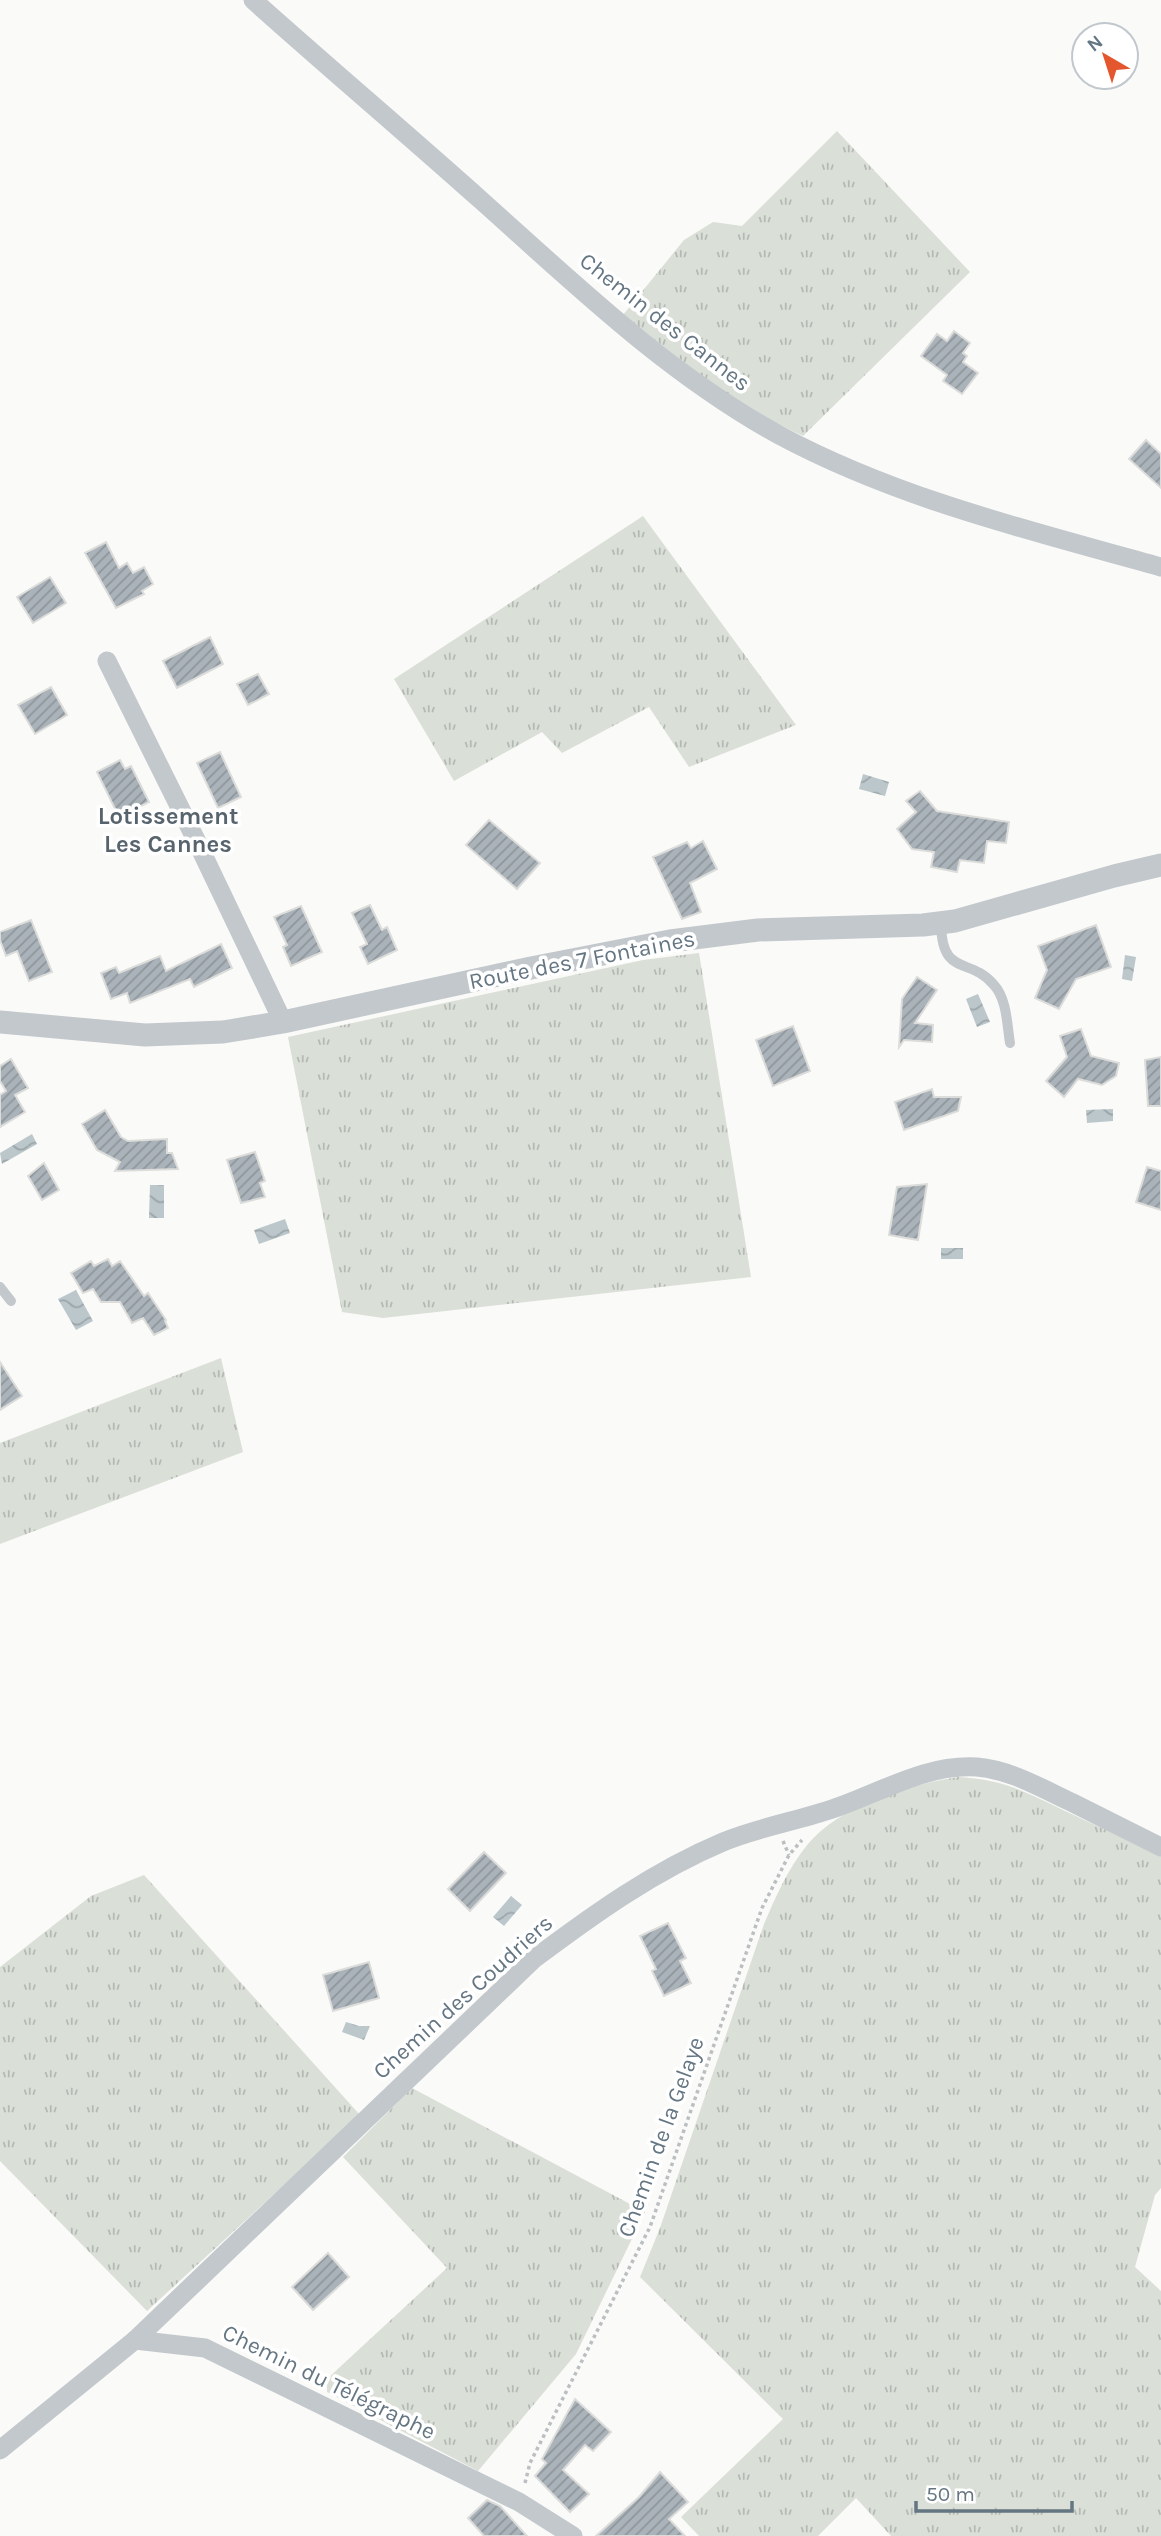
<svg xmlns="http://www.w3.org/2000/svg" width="1161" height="2536" viewBox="0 0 1161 2536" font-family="Karla,sans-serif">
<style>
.grass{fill:url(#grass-tufts)}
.water{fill:url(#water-waves)}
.building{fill:url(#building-hatch);stroke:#dcdcda;stroke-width:2}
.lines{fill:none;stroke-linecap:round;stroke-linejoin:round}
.path{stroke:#bbbfc2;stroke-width:3.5;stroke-dasharray:3.5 3.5;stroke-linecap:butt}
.service{stroke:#c3c8cc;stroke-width:10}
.minor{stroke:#c3c8cc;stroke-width:19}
.tertiary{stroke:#c3c8cc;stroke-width:23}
.labels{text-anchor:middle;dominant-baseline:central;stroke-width:7;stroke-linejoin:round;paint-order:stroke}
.street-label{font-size:23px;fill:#657683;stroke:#fff}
.neighbourhood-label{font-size:24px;font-weight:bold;fill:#57646e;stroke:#fff}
</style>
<defs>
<pattern id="grass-tufts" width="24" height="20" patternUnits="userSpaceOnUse" patternTransform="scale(1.75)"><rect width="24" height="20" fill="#dadfd7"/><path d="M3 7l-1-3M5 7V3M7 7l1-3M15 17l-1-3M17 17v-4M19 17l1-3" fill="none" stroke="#b4b9b4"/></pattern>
<pattern id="water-waves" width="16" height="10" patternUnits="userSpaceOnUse" patternTransform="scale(1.75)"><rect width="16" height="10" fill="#bbc7cb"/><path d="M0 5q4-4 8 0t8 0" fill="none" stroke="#9ca6aa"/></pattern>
<pattern id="building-hatch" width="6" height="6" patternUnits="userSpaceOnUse" patternTransform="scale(1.75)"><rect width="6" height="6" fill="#aab3b9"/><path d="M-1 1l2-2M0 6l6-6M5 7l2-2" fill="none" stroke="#8e969c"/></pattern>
</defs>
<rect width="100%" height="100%" fill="#fafaf8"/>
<!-- grass -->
<g class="grass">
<path d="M 837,131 L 970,272 L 803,436 L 743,408 L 623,315 L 684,240 L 713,222 L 742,226 Z"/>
<path d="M 643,516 L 796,725 L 689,767 L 649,707 L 562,753 L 542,732 L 454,781 L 394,679 Z"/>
<path d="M 699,953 L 751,1277 L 383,1318 L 342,1312 L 288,1037 L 643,960 Z"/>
<path d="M 221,1358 L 243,1452 L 0,1544 L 0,1443 Z"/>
<path d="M 958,1777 C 1004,1780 1021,1790 1061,1809 C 1094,1825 1128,1839 1161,1854 L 1161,2188 L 1155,2195 L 1135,2267 L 1161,2291 L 1161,2536 L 891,2536 L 856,2498 L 818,2536 L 699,2536 L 681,2517 L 783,2419 L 640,2277 L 660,2228 L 764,1924 C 776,1896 788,1868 808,1844 C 841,1805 908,1785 958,1777 Z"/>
<path d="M 144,1875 L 360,2115 L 147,2311 L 0,2161 L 0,1967 L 91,1896 Z"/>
<path d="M 412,2088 L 645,2212 L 576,2354 L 478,2471 L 327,2392 L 327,2379 L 447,2268 L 343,2157 Z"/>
</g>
<!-- water -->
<g class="water">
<path d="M 863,774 L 889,782 L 885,796 L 859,789 Z"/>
<path d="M 1125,955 L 1136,957 L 1132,981 L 1122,979 Z"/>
<path d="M 978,994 L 990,1022 L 977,1027 L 966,999 Z"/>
<path d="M 1113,1109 L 1113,1121 L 1087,1123 L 1086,1110 Z"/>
<path d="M 32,1134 L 37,1144 L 2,1164 L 0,1153 Z"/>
<path d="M 150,1185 L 164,1185 L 164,1218 L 149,1218 Z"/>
<path d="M 285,1219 L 290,1233 L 259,1244 L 254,1230 Z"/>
<rect x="941" y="1248" width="22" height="11"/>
<path d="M 76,1290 L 93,1321 L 76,1330 L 58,1299 Z"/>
<path d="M 511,1896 L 522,1905 L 504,1926 L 493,1917 Z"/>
<path d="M 346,2022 L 359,2026 L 370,2026 L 364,2040 L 342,2032 Z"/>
</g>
<!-- building -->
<g class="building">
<path d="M 954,331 L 970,343 L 963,353 L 967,356 L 963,362 L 978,373 L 962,394 L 943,381 L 947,375 L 921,356 L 937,334 L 947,341 Z"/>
<path d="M 1146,440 L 1161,454 L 1161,488 L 1129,459 Z"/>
<path d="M 106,542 L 119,568 L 127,563 L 133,573 L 144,567 L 153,584 L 142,591 L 144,594 L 116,608 L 85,553 Z"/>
<path d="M 50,577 L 66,603 L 33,623 L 17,597 Z"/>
<path d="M 210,637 L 223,664 L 177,688 L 163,661 Z"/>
<path d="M 258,674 L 269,694 L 248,705 L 237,684 Z"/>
<path d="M 51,687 L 67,715 L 35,734 L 18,705 Z"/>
<path d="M 220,752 L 241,797 L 218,808 L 197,763 Z"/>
<path d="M 120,760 L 125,769 L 131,766 L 149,802 L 119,817 L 97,772 Z"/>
<path d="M 920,791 L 937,811 L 1009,822 L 1006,843 L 987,841 L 984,863 L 960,860 L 957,872 L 931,867 L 934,852 L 912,849 L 897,829 L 916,812 L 906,801 Z"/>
<path d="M 489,820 L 540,863 L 517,889 L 466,845 Z"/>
<path d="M 703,841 L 717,869 L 690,883 L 701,912 L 682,919 L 653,857 L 687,842 L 691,848 Z"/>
<path d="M 370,905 L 382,930 L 387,927 L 397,950 L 368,964 L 360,947 L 367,944 L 352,913 Z"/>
<path d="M 301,906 L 322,952 L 291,966 L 283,947 L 287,945 L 274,917 Z"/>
<path d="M 31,920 L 52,972 L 29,981 L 17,951 L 6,956 L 0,940 L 0,932 Z"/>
<path d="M 1096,925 L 1111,967 L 1076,979 L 1059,1009 L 1035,998 L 1047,970 L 1038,946 Z"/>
<path d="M 221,944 L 232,968 L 194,987 L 190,979 L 130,1003 L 127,993 L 111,999 L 101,973 L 116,967 L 119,973 L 160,956 L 166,971 Z"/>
<path d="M 917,977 L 937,990 L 915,1023 L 933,1025 L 932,1042 L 904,1040 L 899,1047 L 902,999 Z"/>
<path d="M 793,1026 L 810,1071 L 773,1086 L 756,1040 Z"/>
<path d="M 1081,1029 L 1091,1056 L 1119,1063 L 1116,1076 L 1102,1085 L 1078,1079 L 1064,1097 L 1046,1081 L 1067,1057 L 1060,1036 Z"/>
<path d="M 1161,1057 L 1161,1106 L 1148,1106 L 1145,1060 Z"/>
<path d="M 11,1059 L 28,1088 L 15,1095 L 25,1112 L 0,1127 L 0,1095 L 6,1091 L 0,1081 L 0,1066 Z"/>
<path d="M 932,1089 L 934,1097 L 961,1097 L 958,1111 L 904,1130 L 895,1102 Z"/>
<path d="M 105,1110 L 121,1137 L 128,1141 L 167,1139 L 167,1153 L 172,1153 L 178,1169 L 115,1171 L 120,1162 L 97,1150 L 82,1124 Z"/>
<path d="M 255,1152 L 265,1181 L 260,1183 L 265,1197 L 241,1203 L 227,1160 Z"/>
<path d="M 44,1163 L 59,1190 L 42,1200 L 28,1176 Z"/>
<path d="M 1147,1167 L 1161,1171 L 1161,1210 L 1136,1202 Z"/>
<path d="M 927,1184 L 918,1240 L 889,1235 L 897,1187 Z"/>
<path d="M 108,1259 L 112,1266 L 120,1261 L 144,1296 L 148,1293 L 166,1320 L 165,1321 L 168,1328 L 154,1335 L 143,1318 L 132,1323 L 120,1302 L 101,1302 L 93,1289 L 83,1293 L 71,1273 L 91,1261 L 94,1266 Z"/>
<path d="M 0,1362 L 22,1396 L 0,1410 Z"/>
<path d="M 484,1852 L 506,1873 L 470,1911 L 448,1889 Z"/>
<path d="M 668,1923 L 686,1958 L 680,1961 L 691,1983 L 664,1996 L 652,1971 L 656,1969 L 640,1936 Z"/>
<path d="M 369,1962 L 379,1998 L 333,2011 L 323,1975 Z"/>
<path d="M 328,2253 L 349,2277 L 313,2310 L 292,2287 Z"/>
<path d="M 575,2399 L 611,2432 L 593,2451 L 585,2445 L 563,2470 L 589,2494 L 570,2512 L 535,2476 L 546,2463 L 542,2459 Z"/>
<path d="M 660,2472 L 688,2502 L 669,2519 L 685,2536 L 596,2536 L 639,2497 Z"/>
<path d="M 487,2500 L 500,2506 L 527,2536 L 484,2536 L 468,2518 Z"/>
</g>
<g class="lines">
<!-- path -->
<g class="path">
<path d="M 783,1841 L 789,1855"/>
<path d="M 525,2483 L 530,2463 L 650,2227 L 762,1908 L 789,1855 L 802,1840"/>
</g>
<!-- service -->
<g class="service">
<path d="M 941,924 C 942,978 970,956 994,985 C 1007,999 1007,1025 1010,1043"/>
<path d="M 0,1287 L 11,1301"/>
</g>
<!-- minor -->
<g class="minor">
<path d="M 253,0 C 329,68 407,134 483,202 C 577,286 668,374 779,435 C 898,499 1032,531 1161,567"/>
<path d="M 107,661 L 197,842 L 283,1022"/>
<path d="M 135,2340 L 205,2348 L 519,2502 L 573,2536"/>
<path d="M 0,2450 L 135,2340 L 534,1959 C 594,1914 654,1871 723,1842 C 759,1827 798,1821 835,1808 C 882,1792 925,1764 977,1767 C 1011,1770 1041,1788 1071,1802 C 1101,1817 1131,1832 1161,1847"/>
</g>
<!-- tertiary -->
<path class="tertiary" d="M 0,1022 L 145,1035 L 223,1032 L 283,1022 L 531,968 L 670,941 L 758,930 L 923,925 L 955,921 L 1114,876 L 1161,865"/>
</g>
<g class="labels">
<!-- street labels -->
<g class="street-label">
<text transform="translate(665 322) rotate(38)">Chemin des Cannes</text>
<text transform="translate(582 960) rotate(-11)">Route des 7 Fontaines</text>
<text transform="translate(463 1997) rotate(-42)">Chemin des Coudriers</text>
<text transform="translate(661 2137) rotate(-70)">Chemin de la Gelaye</text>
<text transform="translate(329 2382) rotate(26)">Chemin du Télégraphe</text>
</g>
<!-- neighbourhood labels -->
<g class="neighbourhood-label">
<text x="168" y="816">Lotissement<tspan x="168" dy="28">Les Cannes</tspan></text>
</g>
</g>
<!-- north arrow -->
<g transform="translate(1105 56) rotate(321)"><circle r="33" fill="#ffffff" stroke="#c1c8cd" stroke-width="2"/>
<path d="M0-5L12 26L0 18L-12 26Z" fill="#e4572e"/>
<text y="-10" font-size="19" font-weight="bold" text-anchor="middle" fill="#657683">N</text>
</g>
<!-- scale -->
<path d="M916 2501v10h156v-10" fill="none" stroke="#657683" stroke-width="3.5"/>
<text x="926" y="2501" font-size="21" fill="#657683" stroke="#ffffff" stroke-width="5" paint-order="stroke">50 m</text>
</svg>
